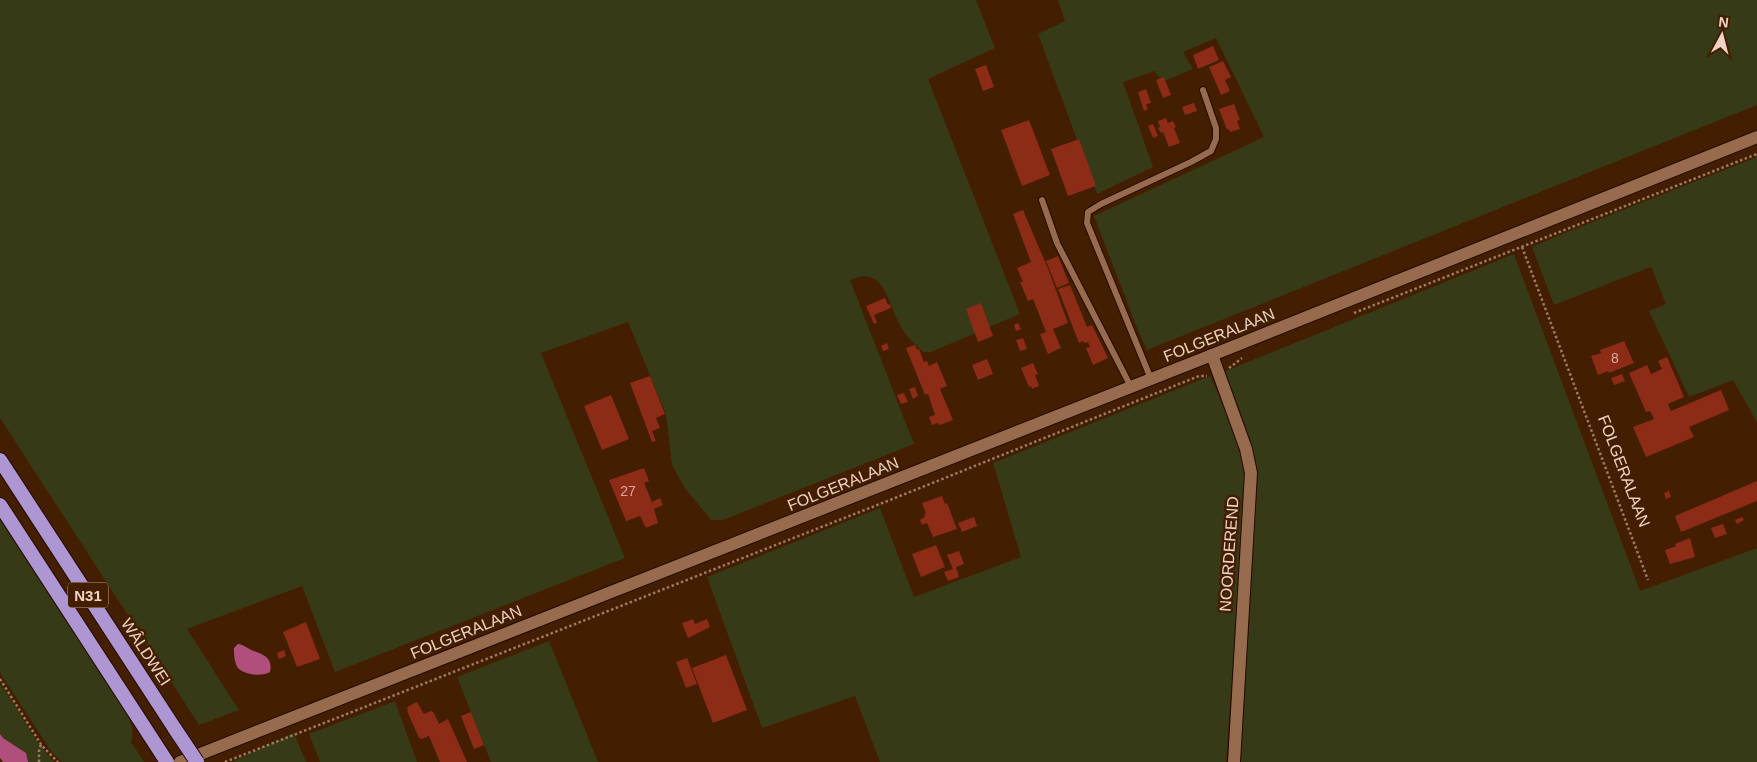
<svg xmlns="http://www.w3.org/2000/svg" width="1757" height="762" viewBox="0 0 1757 762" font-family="Helvetica,sans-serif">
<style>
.green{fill:#363a17}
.water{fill:#b14f7c}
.building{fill:#8c2b16}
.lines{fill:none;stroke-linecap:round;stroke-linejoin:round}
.service-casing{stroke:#250900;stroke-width:8}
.minor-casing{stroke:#250900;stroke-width:14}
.secondary-casing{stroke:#250900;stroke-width:14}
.trunk-casing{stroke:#250900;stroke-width:16}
.path{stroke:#9b7b65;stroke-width:2.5;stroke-dasharray:2.5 2.5;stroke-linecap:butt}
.service{stroke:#976b4e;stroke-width:6}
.minor{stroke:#976b4e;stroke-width:12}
.secondary{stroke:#976b4e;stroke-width:12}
.trunk{stroke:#ae96d2;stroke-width:14}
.trunk-bridge-casing{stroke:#250900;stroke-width:16;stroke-linecap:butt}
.trunk-bridge{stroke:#ae96d2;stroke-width:14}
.labels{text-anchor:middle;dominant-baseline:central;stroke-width:5;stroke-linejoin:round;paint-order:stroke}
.number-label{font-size:14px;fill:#d6aa99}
.shield{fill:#441e00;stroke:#bb9d8a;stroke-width:1}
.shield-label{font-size:15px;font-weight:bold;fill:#eed4c5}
.street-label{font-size:16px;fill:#eed4c5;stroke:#441e00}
</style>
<rect width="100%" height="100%" fill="#441e00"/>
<!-- green -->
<g class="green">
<path d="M 0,0 L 976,0 L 995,48 L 928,79 L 1020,314 L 931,352 L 923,352 C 914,344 906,336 900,325 C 887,303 886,265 850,280 L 914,444 L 723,520 L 711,520 L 684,487 L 672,465 L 666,414 L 628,322 L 541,353 L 625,558 L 335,672 L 302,586 L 187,629 L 239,710 L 199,725 L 0,418 Z"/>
<path d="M 1058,0 L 1757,0 L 1757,105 L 1147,350 L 1139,333 L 1094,216 L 1264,137 L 1216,38 L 1183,52 L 1193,69 L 1162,82 L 1155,71 L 1123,82 L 1153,167 L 1097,194 L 1038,34 L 1065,21 Z"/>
<path d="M 1757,157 L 1757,422 L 1733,380 L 1689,397 L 1649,311 L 1666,304 L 1651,267 L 1554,305 L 1532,247 L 1567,232 Z"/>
<path d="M 1514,254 L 1640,591 L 1757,548 L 1757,762 L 1239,762 L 1255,479 L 1223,372 Z"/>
<path d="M 1210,376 C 1225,409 1242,444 1246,481 L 1226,762 L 880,762 L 855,696 L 762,728 L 707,577 L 880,508 L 914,597 L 1021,557 L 993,463 Z"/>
<path d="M 0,514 L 126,710 C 130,720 135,731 131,742 L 144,762 L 62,762 L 51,751 L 0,673 Z"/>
<path d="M 549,641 L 598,762 L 491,762 L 457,677 Z"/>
<path d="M 0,684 C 19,709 32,739 54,762 L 28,762 L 26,753 L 3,738 L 0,734 Z"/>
<path d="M 395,701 L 417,762 L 320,762 L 309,734 Z"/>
<path d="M 294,733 L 306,762 L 235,762 L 234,761 Z"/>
</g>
<!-- water -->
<g class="water">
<path d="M 238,644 C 245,645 248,649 254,651 C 264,655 273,658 270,672 C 262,677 245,675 238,668 C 234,662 234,654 234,648 Z"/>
<path d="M 0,734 L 3,738 L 26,753 L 28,762 L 3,762 L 0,758 Z"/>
</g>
<!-- building -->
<g class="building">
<path d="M 1213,46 L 1219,60 L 1198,69 L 1193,55 Z"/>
<path d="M 1223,61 L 1231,77 L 1225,80 L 1230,91 L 1221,95 L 1209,67 Z"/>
<path d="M 986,65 L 994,87 L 983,91 L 975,69 Z"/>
<path d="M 1164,77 L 1171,95 L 1163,98 L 1156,80 Z"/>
<path d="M 1146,89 L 1151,103 L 1146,104 L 1148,109 L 1144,111 L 1138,92 Z"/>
<path d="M 1194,103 L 1197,111 L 1185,115 L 1182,107 Z"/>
<path d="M 1234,104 L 1240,120 L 1237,121 L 1240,129 L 1230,132 L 1229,129 L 1227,130 L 1219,109 Z"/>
<path d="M 1166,118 L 1168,123 L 1173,121 L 1176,127 L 1174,128 L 1180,143 L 1169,147 L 1163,132 L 1161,133 L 1158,128 L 1160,127 L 1158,121 Z"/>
<path d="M 1029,120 L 1050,175 L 1022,186 L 1001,130 Z"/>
<path d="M 1153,124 L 1158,136 L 1153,138 L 1148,126 Z"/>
<path d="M 1079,139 L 1096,186 L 1068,196 L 1051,149 Z"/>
<path d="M 1023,210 L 1049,271 L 1068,323 L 1053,329 L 1061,348 L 1048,354 L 1040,334 L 1046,332 L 1033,299 L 1028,301 L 1020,282 L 1023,282 L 1017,268 L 1031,262 L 1013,214 Z"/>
<path d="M 1058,256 L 1069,283 L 1057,288 L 1046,261 Z"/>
<path d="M 1070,285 L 1087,327 L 1092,325 L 1108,358 L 1093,365 L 1086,348 L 1090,347 L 1088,342 L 1084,343 L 1083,341 L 1079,343 L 1058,289 Z"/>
<path d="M 885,298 L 888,305 L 890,304 L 891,308 L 874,315 L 877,322 L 874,324 L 866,306 Z"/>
<path d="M 981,303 L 993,336 L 978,342 L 966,309 Z"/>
<path d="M 1018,323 L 1021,329 L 1016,331 L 1014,325 Z"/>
<path d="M 1023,338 L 1027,349 L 1020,351 L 1016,340 Z"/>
<path d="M 1624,341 L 1634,363 L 1609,373 L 1608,371 L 1598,375 L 1591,356 L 1601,353 L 1600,350 Z"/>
<path d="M 887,343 L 889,349 L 883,351 L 881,346 Z"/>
<path d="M 915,345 L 917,350 L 919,349 L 924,362 L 927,361 L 929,366 L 937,362 L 947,386 L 940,389 L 953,420 L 940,425 L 938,423 L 932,425 L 929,417 L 935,415 L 928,394 L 925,395 L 906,348 Z"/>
<path d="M 1667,357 L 1684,397 L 1668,404 L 1671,411 L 1721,390 L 1729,410 L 1689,427 L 1694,437 L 1646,457 L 1633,427 L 1654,419 L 1650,411 L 1646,412 L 1629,373 L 1647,365 L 1651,374 L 1662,369 L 1658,361 Z"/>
<path d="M 987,359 L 993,374 L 978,380 L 972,365 Z"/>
<path d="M 1033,363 L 1038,374 L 1035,375 L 1039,386 L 1032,389 L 1031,386 L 1029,387 L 1021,368 Z"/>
<path d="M 1622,374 L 1625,381 L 1614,385 L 1611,378 Z"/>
<path d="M 650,376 L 665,414 L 656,418 L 660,428 L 652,431 L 656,441 L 652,442 L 630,383 Z"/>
<path d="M 915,387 L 918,396 L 913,399 L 909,389 Z"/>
<path d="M 904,393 L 908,402 L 901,404 L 897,395 Z"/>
<path d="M 611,395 L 629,439 L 602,450 L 584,406 Z"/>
<path d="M 644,468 L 649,481 L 644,483 L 652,502 L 660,498 L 663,505 L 654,509 L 658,523 L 646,528 L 640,516 L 626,521 L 609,480 Z"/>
<path d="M 1757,481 L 1757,501 L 1681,532 L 1675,516 Z"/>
<path d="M 1669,491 L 1671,497 L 1666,499 L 1664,493 Z"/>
<path d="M 942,496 L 945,504 L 947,503 L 957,529 L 933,537 L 927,523 L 922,525 L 920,520 L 925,517 L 924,514 L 926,514 L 922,503 Z"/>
<path d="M 974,517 L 977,526 L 962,532 L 958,523 Z"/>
<path d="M 1742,517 L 1744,520 L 1737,524 L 1735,520 Z"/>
<path d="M 1723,524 L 1727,534 L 1715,538 L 1711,528 Z"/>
<path d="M 1690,538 L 1695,557 L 1670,564 L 1665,550 L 1676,546 L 1675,544 Z"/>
<path d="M 936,545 L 945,567 L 921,577 L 912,554 Z"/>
<path d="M 959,551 L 964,564 L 956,567 L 959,577 L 948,581 L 944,572 L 953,569 L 947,555 Z"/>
<path d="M 693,619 L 695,624 L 707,619 L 710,627 L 688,638 L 682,623 Z"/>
<path d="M 306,622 L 320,659 L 297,667 L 283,632 Z"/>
<path d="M 284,650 L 286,656 L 279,659 L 277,653 Z"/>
<path d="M 726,655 L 747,710 L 713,723 L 692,668 Z"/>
<path d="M 687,658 L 697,684 L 686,688 L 676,662 Z"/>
<path d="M 417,702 L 424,714 L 431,711 L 434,713 L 439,724 L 448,719 L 467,762 L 440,762 L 429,736 L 422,739 L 419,738 L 407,711 L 408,711 L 407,707 Z"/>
<path d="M 471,712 L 484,745 L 474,749 L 461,716 Z"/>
</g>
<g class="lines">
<!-- service casing -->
<g class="service-casing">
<g id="service">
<path d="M 1042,200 L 1057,243 L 1131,387"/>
<path d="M 1151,379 L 1087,223 L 1088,212 L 1101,204 L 1191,162 L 1211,151 L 1216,139 L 1216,128 L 1203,90"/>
</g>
</g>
<!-- minor casing -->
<g class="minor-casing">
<path id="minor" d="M 1212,355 L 1246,449 L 1251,473 L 1234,762"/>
</g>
<!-- secondary casing -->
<g class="secondary-casing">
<path id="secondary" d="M 180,762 L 1212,355 L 1757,137"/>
</g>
<!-- trunk casing -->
<g class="trunk-casing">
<g id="trunk">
<path d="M 0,460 L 175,729"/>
<path d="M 0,505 L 167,762"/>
</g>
</g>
<!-- path -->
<g class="path">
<path d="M 1522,247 L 1648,580"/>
<path d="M 1354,313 L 1757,154"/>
<path d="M 1229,368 L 1242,358"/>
<path d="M 0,679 L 42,746 L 58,762"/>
<path d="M 39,762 L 39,751 L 41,744"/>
<path d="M 225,762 L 895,498 L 1199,376 L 1207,376"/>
</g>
<!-- service -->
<use href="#service" class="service"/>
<!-- minor -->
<use href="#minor" class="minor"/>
<!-- secondary -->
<use href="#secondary" class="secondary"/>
<!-- trunk -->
<use href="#trunk" class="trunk"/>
<!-- trunk-bridge casing -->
<g class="trunk-bridge-casing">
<path id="trunk-bridge" d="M 175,729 L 197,762"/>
</g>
<!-- trunk-bridge -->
<use href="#trunk-bridge" class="trunk-bridge"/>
</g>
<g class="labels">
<!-- number labels -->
<g class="number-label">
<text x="1615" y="358">8</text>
<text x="628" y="491">27</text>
</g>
<!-- shield labels -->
<rect class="shield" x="68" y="582.5" width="40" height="25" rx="4"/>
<g class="shield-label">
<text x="88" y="595">N31</text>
</g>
<!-- street labels -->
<g class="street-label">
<text transform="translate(1219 335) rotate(-22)">FOLGERALAAN</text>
<text transform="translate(1624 471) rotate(69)">FOLGERALAAN</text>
<text transform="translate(843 484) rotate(-22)">FOLGERALAAN</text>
<text transform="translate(1229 554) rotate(-86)">NOORDEREND</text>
<text transform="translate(466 632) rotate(-22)">FOLGERALAAN</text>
<text transform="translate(146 652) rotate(57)">WÂLDWEI</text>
</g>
</g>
<!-- north arrow -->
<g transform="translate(1722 35) rotate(7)" stroke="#441e00" stroke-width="4" paint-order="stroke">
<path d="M0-4L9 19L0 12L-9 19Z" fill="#eed4c5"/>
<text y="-8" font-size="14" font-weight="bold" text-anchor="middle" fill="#eed4c5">N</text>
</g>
</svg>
